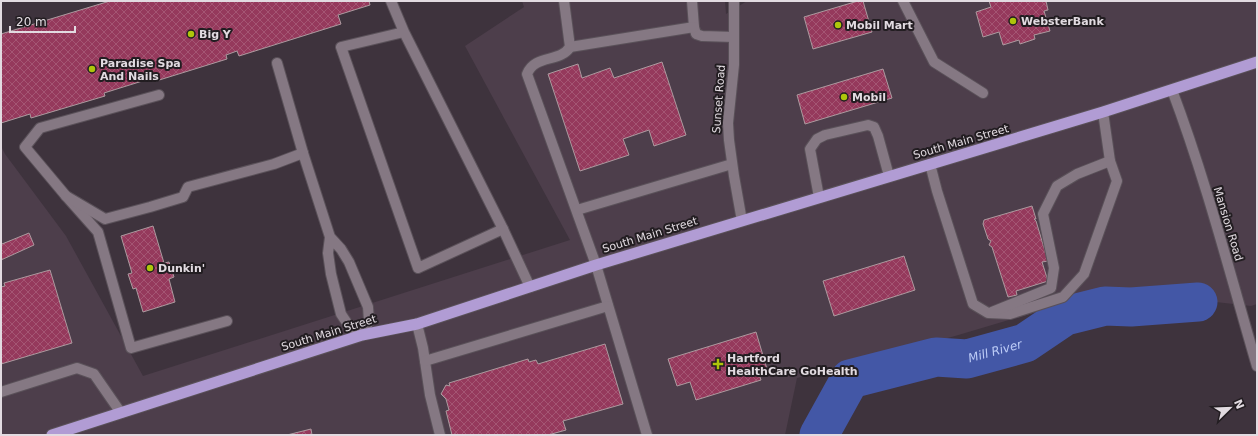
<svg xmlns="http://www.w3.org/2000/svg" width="1258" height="436" viewBox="0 0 1258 436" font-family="'DejaVu Sans',sans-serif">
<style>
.built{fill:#4d3e4b}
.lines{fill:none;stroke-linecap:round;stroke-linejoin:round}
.river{stroke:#4357a6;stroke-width:39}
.building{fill:url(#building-cross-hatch);stroke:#ac9a9f}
.service-casing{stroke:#5a5159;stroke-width:12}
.minor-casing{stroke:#5a5159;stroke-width:12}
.trunk-casing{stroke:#5a5159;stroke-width:13}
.service{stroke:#857883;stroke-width:10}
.minor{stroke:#857883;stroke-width:10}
.trunk{stroke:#b19cd4;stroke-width:11}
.poi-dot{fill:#aec60b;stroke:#221d21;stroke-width:1.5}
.labels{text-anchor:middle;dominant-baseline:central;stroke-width:4;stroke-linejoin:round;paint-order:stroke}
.poi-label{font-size:11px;font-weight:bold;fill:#e2dbe1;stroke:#221d21;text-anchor:start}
.street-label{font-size:11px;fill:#e2dbe1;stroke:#221d21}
.water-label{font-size:12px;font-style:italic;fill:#bdccf7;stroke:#221d21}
</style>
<defs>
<pattern id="building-cross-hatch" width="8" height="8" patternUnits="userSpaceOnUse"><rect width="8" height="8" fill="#95395c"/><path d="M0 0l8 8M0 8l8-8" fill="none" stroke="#a45573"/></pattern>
</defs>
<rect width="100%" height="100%" fill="#3e333d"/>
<!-- built -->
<path class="built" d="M 522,1 L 725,1 L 726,14 L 747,1 L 1257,1 L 1257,304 L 1251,306 L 1110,290 L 955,336 L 797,378 L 785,435 L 1,435 L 1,146 L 5,154 L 66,236 L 143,376 L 570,240 L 465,46 L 524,7 Z"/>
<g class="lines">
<!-- river -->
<path class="river" id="s1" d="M 819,435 L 850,379 L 936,357 L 967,359 L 1025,343 L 1065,316 L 1105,306 L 1131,307 L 1198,302"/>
</g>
<!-- building -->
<g class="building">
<path d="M 110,1 L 369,1 L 370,5 L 338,15 L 341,24 L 239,56 L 237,51 L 226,55 L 227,59 L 156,81 L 152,78 L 104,93 L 105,96 L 31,118 L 30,114 L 1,123 L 1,34 Z"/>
<path d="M 858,1 L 863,1 L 872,32 L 813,49 L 804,17 Z"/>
<path d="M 989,1 L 1046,1 L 1048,10 L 1044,11 L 1050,31 L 1034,35 L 1035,39 L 1020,44 L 1019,40 L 1003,45 L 999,32 L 983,37 L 976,12 L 991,7 Z"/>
<path d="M 662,62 L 686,135 L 654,146 L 649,130 L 623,139 L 629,155 L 580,171 L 548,74 L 578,64 L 582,78 L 610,68 L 614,78 Z"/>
<path d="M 883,69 L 892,98 L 805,124 L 797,95 Z"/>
<path d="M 1032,206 L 1036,219 L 1034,219 L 1036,221 L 1048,261 L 1042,262 L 1048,281 L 1016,291 L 1017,295 L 1008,297 L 992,247 L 989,245 L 991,241 L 988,239 L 983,224 L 984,220 Z"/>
<path d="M 153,226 L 164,263 L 169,262 L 174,277 L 169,279 L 175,302 L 143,312 L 136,288 L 133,289 L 128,274 L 132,273 L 121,236 Z"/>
<path d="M 29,233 L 34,245 L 1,260 L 1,242 L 2,244 Z"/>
<path d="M 904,256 L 915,290 L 834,316 L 823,281 Z"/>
<path d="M 50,270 L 72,343 L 1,364 L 1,287 L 5,286 L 4,283 Z"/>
<path d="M 756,332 L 767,369 L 758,372 L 761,380 L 696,400 L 690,382 L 677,386 L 668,359 Z"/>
<path d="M 605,344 L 623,404 L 563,421 L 566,430 L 548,435 L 456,435 L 456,434 L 452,435 L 446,411 L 449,410 L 446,399 L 441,394 L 446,385 L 450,386 L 449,383 L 528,359 L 529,362 L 536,360 L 538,364 Z"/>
<path d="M 311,429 L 312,435 L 287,435 Z"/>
</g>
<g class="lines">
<!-- service casing -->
<g class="service-casing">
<g id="service">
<path d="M 391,1 L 404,32 L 341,47 L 418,268 L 503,229 L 404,32"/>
<path d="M 564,1 L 570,47 C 560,63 535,54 527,74 L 596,265 L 647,435"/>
<path d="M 692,1 L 694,27 L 696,34 L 702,36 L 734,37"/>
<path d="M 903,1 L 934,62 L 983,93"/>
<path d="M 570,47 L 694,27"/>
<path d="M 277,63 L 303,153"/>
<path d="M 159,95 L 40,128 L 25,147 L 66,196 L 98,232 L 131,348 L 227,321"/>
<path d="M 930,164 L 937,191 L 973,304 L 988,313 L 1010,314 L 1063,297 L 1084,274 L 1117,181 L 1110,161 L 1103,112"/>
<path d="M 66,196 L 105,219 L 150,207 L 183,197 L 188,187 L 274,164 L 303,153 L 330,237 L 341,249 L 349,262 L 368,307 L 369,321 L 362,335 L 349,326 L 341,314 L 331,274 L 328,253 L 330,237"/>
<path d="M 819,197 L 810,149 L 817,139 L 825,135 L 868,125 L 874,127 L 878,136 L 889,176"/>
<path d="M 577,210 L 732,164"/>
<path d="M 503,229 L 530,287"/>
<path d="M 992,312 L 1051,288 L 1054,268 L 1043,214 L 1057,186 L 1077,174 L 1110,161"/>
<path d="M 417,324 L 423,348 L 430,395 L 440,435"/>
<path d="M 425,361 L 608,306"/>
<path d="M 1,392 L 77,368 L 94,374 L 121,413"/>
</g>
</g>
<!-- minor casing -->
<g class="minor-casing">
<g id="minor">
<path d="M 734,1 L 734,65 L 728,123 L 729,140 L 734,176 L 742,221"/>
<path d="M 1172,90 C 1206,180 1230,274 1257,366"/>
</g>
</g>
<!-- trunk casing -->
<g class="trunk-casing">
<path id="trunk" d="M 52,435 L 362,335 L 417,324 L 596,265 L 1103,112 L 1257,62"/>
</g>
<!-- service -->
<use href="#service" class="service"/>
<!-- minor -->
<use href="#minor" class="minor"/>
<!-- trunk -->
<use href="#trunk" class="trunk"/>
</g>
<!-- markers -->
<g class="poi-dot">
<circle cx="1013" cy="21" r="4"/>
<circle cx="838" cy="25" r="4"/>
<circle cx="191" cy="34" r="4"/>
<circle cx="92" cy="69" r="4"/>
<circle cx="844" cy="97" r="4"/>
<circle cx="150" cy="268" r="4"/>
<path d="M716 358h4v4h4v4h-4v4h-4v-4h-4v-4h4z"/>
</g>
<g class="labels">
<!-- poi labels -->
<g class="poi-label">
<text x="1021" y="21">WebsterBank</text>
<text x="846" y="25">Mobil Mart</text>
<text x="199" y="34">Big Y</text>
<text x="100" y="63">Paradise Spa<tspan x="100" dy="13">And Nails</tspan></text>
<text x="852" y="97">Mobil</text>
<text x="158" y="268">Dunkin'</text>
<text x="727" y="358">Hartford<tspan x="727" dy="13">HealthCare GoHealth</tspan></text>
</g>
<!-- street labels -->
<g class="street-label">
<text transform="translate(719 99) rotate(-86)">Sunset Road</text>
<text transform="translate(961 142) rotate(-16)">South Main Street</text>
<text transform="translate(1228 224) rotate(73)">Mansion Road</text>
<text transform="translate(650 235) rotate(-17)">South Main Street</text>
<text transform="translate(329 333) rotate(-17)">South Main Street</text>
</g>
<!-- water labels -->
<g class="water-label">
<text stroke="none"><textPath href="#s1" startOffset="213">Mill River</textPath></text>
</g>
</g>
<!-- border -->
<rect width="1258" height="436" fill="none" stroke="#e2dbe1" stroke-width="4"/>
<!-- north arrow -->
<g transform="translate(1230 408) rotate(67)" stroke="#221d21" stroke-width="3" paint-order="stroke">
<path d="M0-3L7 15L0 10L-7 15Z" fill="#e2dbe1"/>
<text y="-6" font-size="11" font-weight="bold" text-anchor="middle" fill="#e2dbe1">N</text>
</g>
<!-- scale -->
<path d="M10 26v6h65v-6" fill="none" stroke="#e2dbe1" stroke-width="2"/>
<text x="16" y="26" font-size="12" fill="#e2dbe1" stroke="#221d21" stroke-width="3" paint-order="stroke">20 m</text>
</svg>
